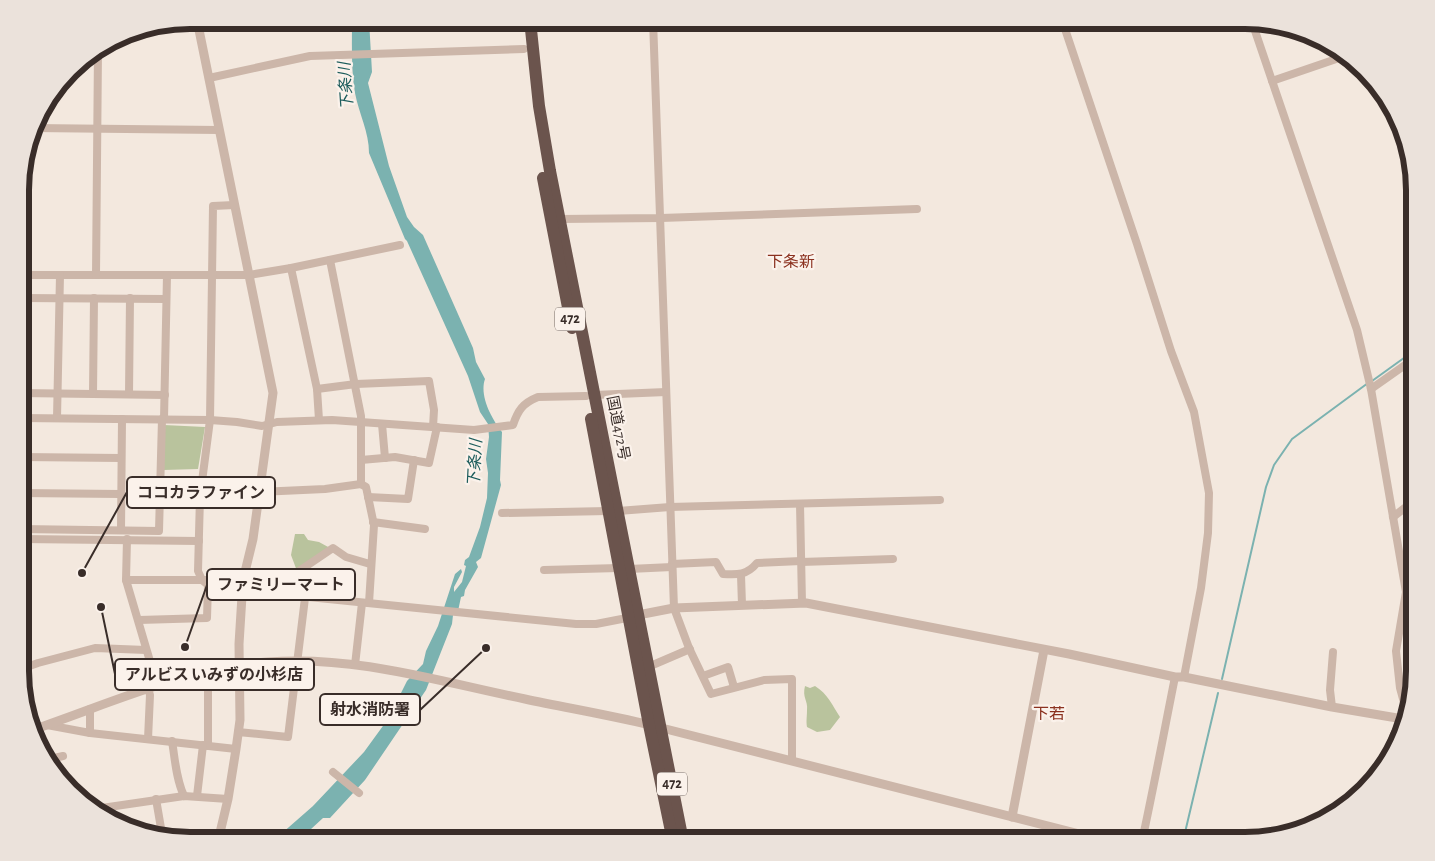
<svg xmlns="http://www.w3.org/2000/svg" width="1435" height="861" viewBox="0 0 1435 861" font-family="'Alegreya Sans','Noto Sans JP',sans-serif">
<style>
.green{fill:#b9c39d}
.water{fill:#7bb2b0}
.lines{fill:none;stroke-linecap:round;stroke-linejoin:round}
.stream{stroke:#7bb2b0;stroke-width:2}
.minor{stroke:#ccb6a9;stroke-width:8}
.tertiary{stroke:#ccb6a9;stroke-width:9}
.secondary{stroke:#a0857a;stroke-width:10}
.trunk{stroke:#6b544d;stroke-width:12}
.labels{text-anchor:middle;dominant-baseline:central;stroke-width:4.5;stroke-linejoin:round;paint-order:stroke}
.shield{fill:#fbf2eb;stroke:#736863;stroke-width:1}
.shield-label{font-size:14px;font-weight:bold;fill:#392d29}
.street-label{font-size:15px;fill:#392d29;stroke:#fbf2eb}
.water-label{font-size:16px;font-style:italic;fill:#1d5d5c;stroke:#fbf2eb}
.neighbourhood-label{font-size:16px;fill:#8b311f;stroke:#fbf2eb}
.rim{fill:none;stroke:#392d29;stroke-width:6}
.leader{fill:none;stroke:#392d29;stroke-width:2}
.callout-dot{fill:#392d29;stroke:#fbf2eb;stroke-width:2}
.callout{fill:#fbf2eb;stroke:#392d29;stroke-width:2}
.callout-label{font-size:16px;text-anchor:middle;font-weight:bold;fill:#392d29}
</style>
<rect width="100%" height="100%" fill="#f3e8de"/>
<!-- green -->
<g class="green">
<path d="M 164,425 L 205,427 L 198,469 L 164,470 Z"/>
<path d="M 295,534 L 304,534 L 308,540 L 319,542 L 330,548 L 297,571 L 291,555 Z"/>
<path d="M 805,686 L 810,688 L 815,686 C 828,694 832,705 840,717 L 830,730 L 817,732 L 807,727 C 806,721 807,717 807,710 C 808,700 802,698 805,686 Z"/>
</g>
<!-- water -->
<path class="water" d="M 352,20 L 369,20 L 372,72 L 368,83 L 389,166 L 407,217 L 414,227 L 423,235 L 473,348 L 476,362 L 485,379 C 479,396 492,419 502,432 L 500,480 L 501,485 L 481,558 L 476,562 L 478,567 L 465,590 L 464,596 L 461,597 L 458,611 L 453,615 L 452,624 L 426,690 L 365,780 L 330,818 L 323,818 L 298,841 L 273,841 L 313,806 L 364,752 L 388,719 L 407,681 L 423,664 L 426,651 L 438,626 L 455,574 L 461,569 L 462,572 L 454,587 L 454,592 L 462,582 L 466,566 L 464,565 L 465,560 L 469,557 L 480,527 L 487,498 L 488,473 L 486,459 L 489,437 L 488,424 L 480,412 L 468,376 L 407,241 L 405,239 L 369,153 C 369,132 359,114 355,93 C 351,70 352,44 352,20 Z"/>
<g class="lines">
<!-- stream -->
<g class="stream">
<path d="M 1372,381 L 1415,350"/>
<path d="M 1222,679 L 1266,487 L 1274,465 L 1292,439 L 1368,383"/>
<path d="M 357,836 L 360,841"/>
<path d="M 1183,841 L 1218,693"/>
</g>
<!-- minor -->
<g class="minor">
<path d="M 653,20 L 674,608 L 689,648 L 711,694 L 764,680 L 792,679 L 792,761"/>
<path d="M 1062,20 L 1137,244 L 1171,351 L 1194,412 L 1209,493 L 1208,533 L 1201,588 L 1184,677"/>
<path d="M 1252,22 L 1357,330 L 1371,389 L 1406,592 L 1396,651 L 1400,688 L 1406,710"/>
<path d="M 209,78 L 310,56 L 524,49"/>
<path d="M 1272,81 L 1345,56"/>
<path d="M 33,128 L 219,130"/>
<path d="M 560,219 L 661,218 L 917,209"/>
<path d="M 330,260 L 361,416 L 361,484 L 366,487 L 374,525 L 369,603"/>
<path d="M 291,268 L 317,389 L 319,420"/>
<path d="M 21,275 L 249,275 L 291,268 L 400,245"/>
<path d="M 96,275 L 98,50"/>
<path d="M 21,298 L 166,299"/>
<path d="M 317,389 L 356,384 L 429,381 L 434,410 L 433,427"/>
<path d="M 1371,389 L 1415,358"/>
<path d="M 21,393 L 165,395"/>
<path d="M 24,393 L 24,298"/>
<path d="M 93,394 L 94,298"/>
<path d="M 129,394 L 130,298"/>
<path d="M 594,395 L 666,392"/>
<path d="M 21,418 L 210,420 L 237,422 L 262,426 L 277,422 L 332,420 L 474,430 L 513,425 C 518,410 523,403 538,397 L 586,396"/>
<path d="M 57,418 L 60,275"/>
<path d="M 164,419 L 167,275"/>
<path d="M 382,424 L 385,458"/>
<path d="M 21,457 L 121,458"/>
<path d="M 361,460 L 395,457 L 429,463 L 437,427"/>
<path d="M 259,492 L 325,489 L 361,484"/>
<path d="M 21,493 L 120,494"/>
<path d="M 200,493 L 225,487 L 260,488"/>
<path d="M 368,497 L 408,499 L 414,460"/>
<path d="M 800,504 L 802,603"/>
<path d="M 618,511 L 670,507 L 940,500"/>
<path d="M 502,513 L 608,511"/>
<path d="M 1393,517 L 1415,500"/>
<path d="M 373,522 L 425,529"/>
<path d="M 21,529 L 159,531 L 162,419"/>
<path d="M 121,530 L 122,419"/>
<path d="M 21,539 L 199,541"/>
<path d="M 127,539 L 126,580 L 157,685"/>
<path d="M 801,562 L 893,559"/>
<path d="M 672,564 L 716,562 L 723,574 C 738,575 747,575 757,563 L 801,561"/>
<path d="M 629,569 L 672,567"/>
<path d="M 544,570 L 619,568"/>
<path d="M 741,575 L 742,605"/>
<path d="M 126,580 L 243,580 L 248,591 L 576,624 L 596,624 L 632,617"/>
<path d="M 299,597 L 299,571 L 333,548 L 346,557 L 370,564"/>
<path d="M 139,620 L 207,618 L 208,585 L 202,580 L 198,571 L 200,497 L 210,420 L 213,206 L 234,205"/>
<path d="M 355,665 L 362,603"/>
<path d="M 648,667 L 690,649"/>
<path d="M 21,669 L 38,663 L 95,648 L 146,650"/>
<path d="M 703,676 L 728,667 L 734,687"/>
<path d="M 241,685 L 294,686"/>
<path d="M 148,688 L 150,695 L 148,739"/>
<path d="M 1332,707 L 1330,690 L 1333,652"/>
<path d="M 90,709 L 90,733"/>
<path d="M 47,725 L 90,733 L 236,749"/>
<path d="M 238,732 L 288,737 L 305,598"/>
<path d="M 172,741 C 175,759 176,779 184,796"/>
<path d="M 208,746 L 208,671"/>
<path d="M 46,760 L 63,756"/>
<path d="M 333,772 L 359,793"/>
<path d="M 197,796 L 203,745"/>
<path d="M 156,799 L 162,834"/>
<path d="M 95,809 L 184,796 L 228,799"/>
<path d="M 1142,841 C 1154,786 1164,732 1175,677"/>
</g>
<!-- tertiary -->
<g class="tertiary">
<path d="M 197,20 L 273,393 L 253,539 L 243,580 L 239,644 L 240,720 L 236,749 L 228,799 L 218,841"/>
<path d="M 638,615 L 674,608 L 806,603 L 1069,654 L 1175,677 L 1184,677 L 1332,707 L 1403,719"/>
<path d="M 35,729 C 111,703 187,668 268,662 C 355,655 441,682 525,699 C 567,708 609,715 650,725 C 803,763 955,803 1107,841"/>
<path d="M 1012,817 L 1044,650"/>
</g>
<!-- secondary -->
<path class="secondary" d="M 1389,759 C 1391,749 1393,733 1401,726"/>
<!-- trunk -->
<g class="trunk">
<path d="M 530,20 L 539,106 L 550,171 L 683,841"/>
<path d="M 543,178 L 572,328"/>
<path d="M 591,419 L 649,725 L 673,841"/>
</g>
</g>
<g class="labels">
<!-- shield labels -->
<g class="shield">
<rect x="555" y="307.5" width="30" height="23" rx="4"/>
<rect x="657" y="772.5" width="30" height="23" rx="4"/>
</g>
<g class="shield-label">
<text x="570" y="319">472</text>
<text x="672" y="784">472</text>
</g>
<!-- street labels -->
<g class="street-label">
<text transform="translate(618 428) rotate(79)">国道472号</text>
</g>
<!-- water labels -->
<g class="water-label">
<text transform="translate(346 86) rotate(-94)">下条川</text>
<text transform="translate(475 463) rotate(-87)">下条川</text>
</g>
<!-- neighbourhood labels -->
<g class="neighbourhood-label">
<text x="791" y="262">下条新</text>
<text x="1049" y="714">下若</text>
</g>
</g>
<!-- crop -->
<path d="M0 0H1435V861H0ZM190 29H1245A161 161 0 0 1 1406 190V671A161 161 0 0 1 1245 832H190A161 161 0 0 1 29 671V190A161 161 0 0 1 190 29Z" fill="#ebe2db" fill-rule="evenodd"/>
<path class="rim" d="M190 29H1245A161 161 0 0 1 1406 190V671A161 161 0 0 1 1245 832H190A161 161 0 0 1 29 671V190A161 161 0 0 1 190 29Z"/>
<!-- callouts -->
<path class="leader" d="M82 573L127 492M185 647L207 585M101 607L115 674M486 648L420 710"/>
<g class="callout-dot">
<circle cx="82" cy="573" r="5"/>
<circle cx="185" cy="647" r="5"/>
<circle cx="101" cy="607" r="5"/>
<circle cx="486" cy="648" r="5"/>
</g>
<g class="callout">
<rect x="127" y="477" width="148" height="31" rx="5"/>
<rect x="207" y="569" width="148" height="31" rx="5"/>
<rect x="115" y="659" width="199" height="31" rx="5"/>
<rect x="320" y="694" width="100" height="31" rx="5"/>
</g>
<g class="callout-label">
<text x="201" y="498">ココカラファイン</text>
<text x="281" y="590">ファミリーマート</text>
<text x="214" y="680">アルビス いみずの小杉店</text>
<text x="370" y="715">射水消防署</text>
</g>
</svg>
